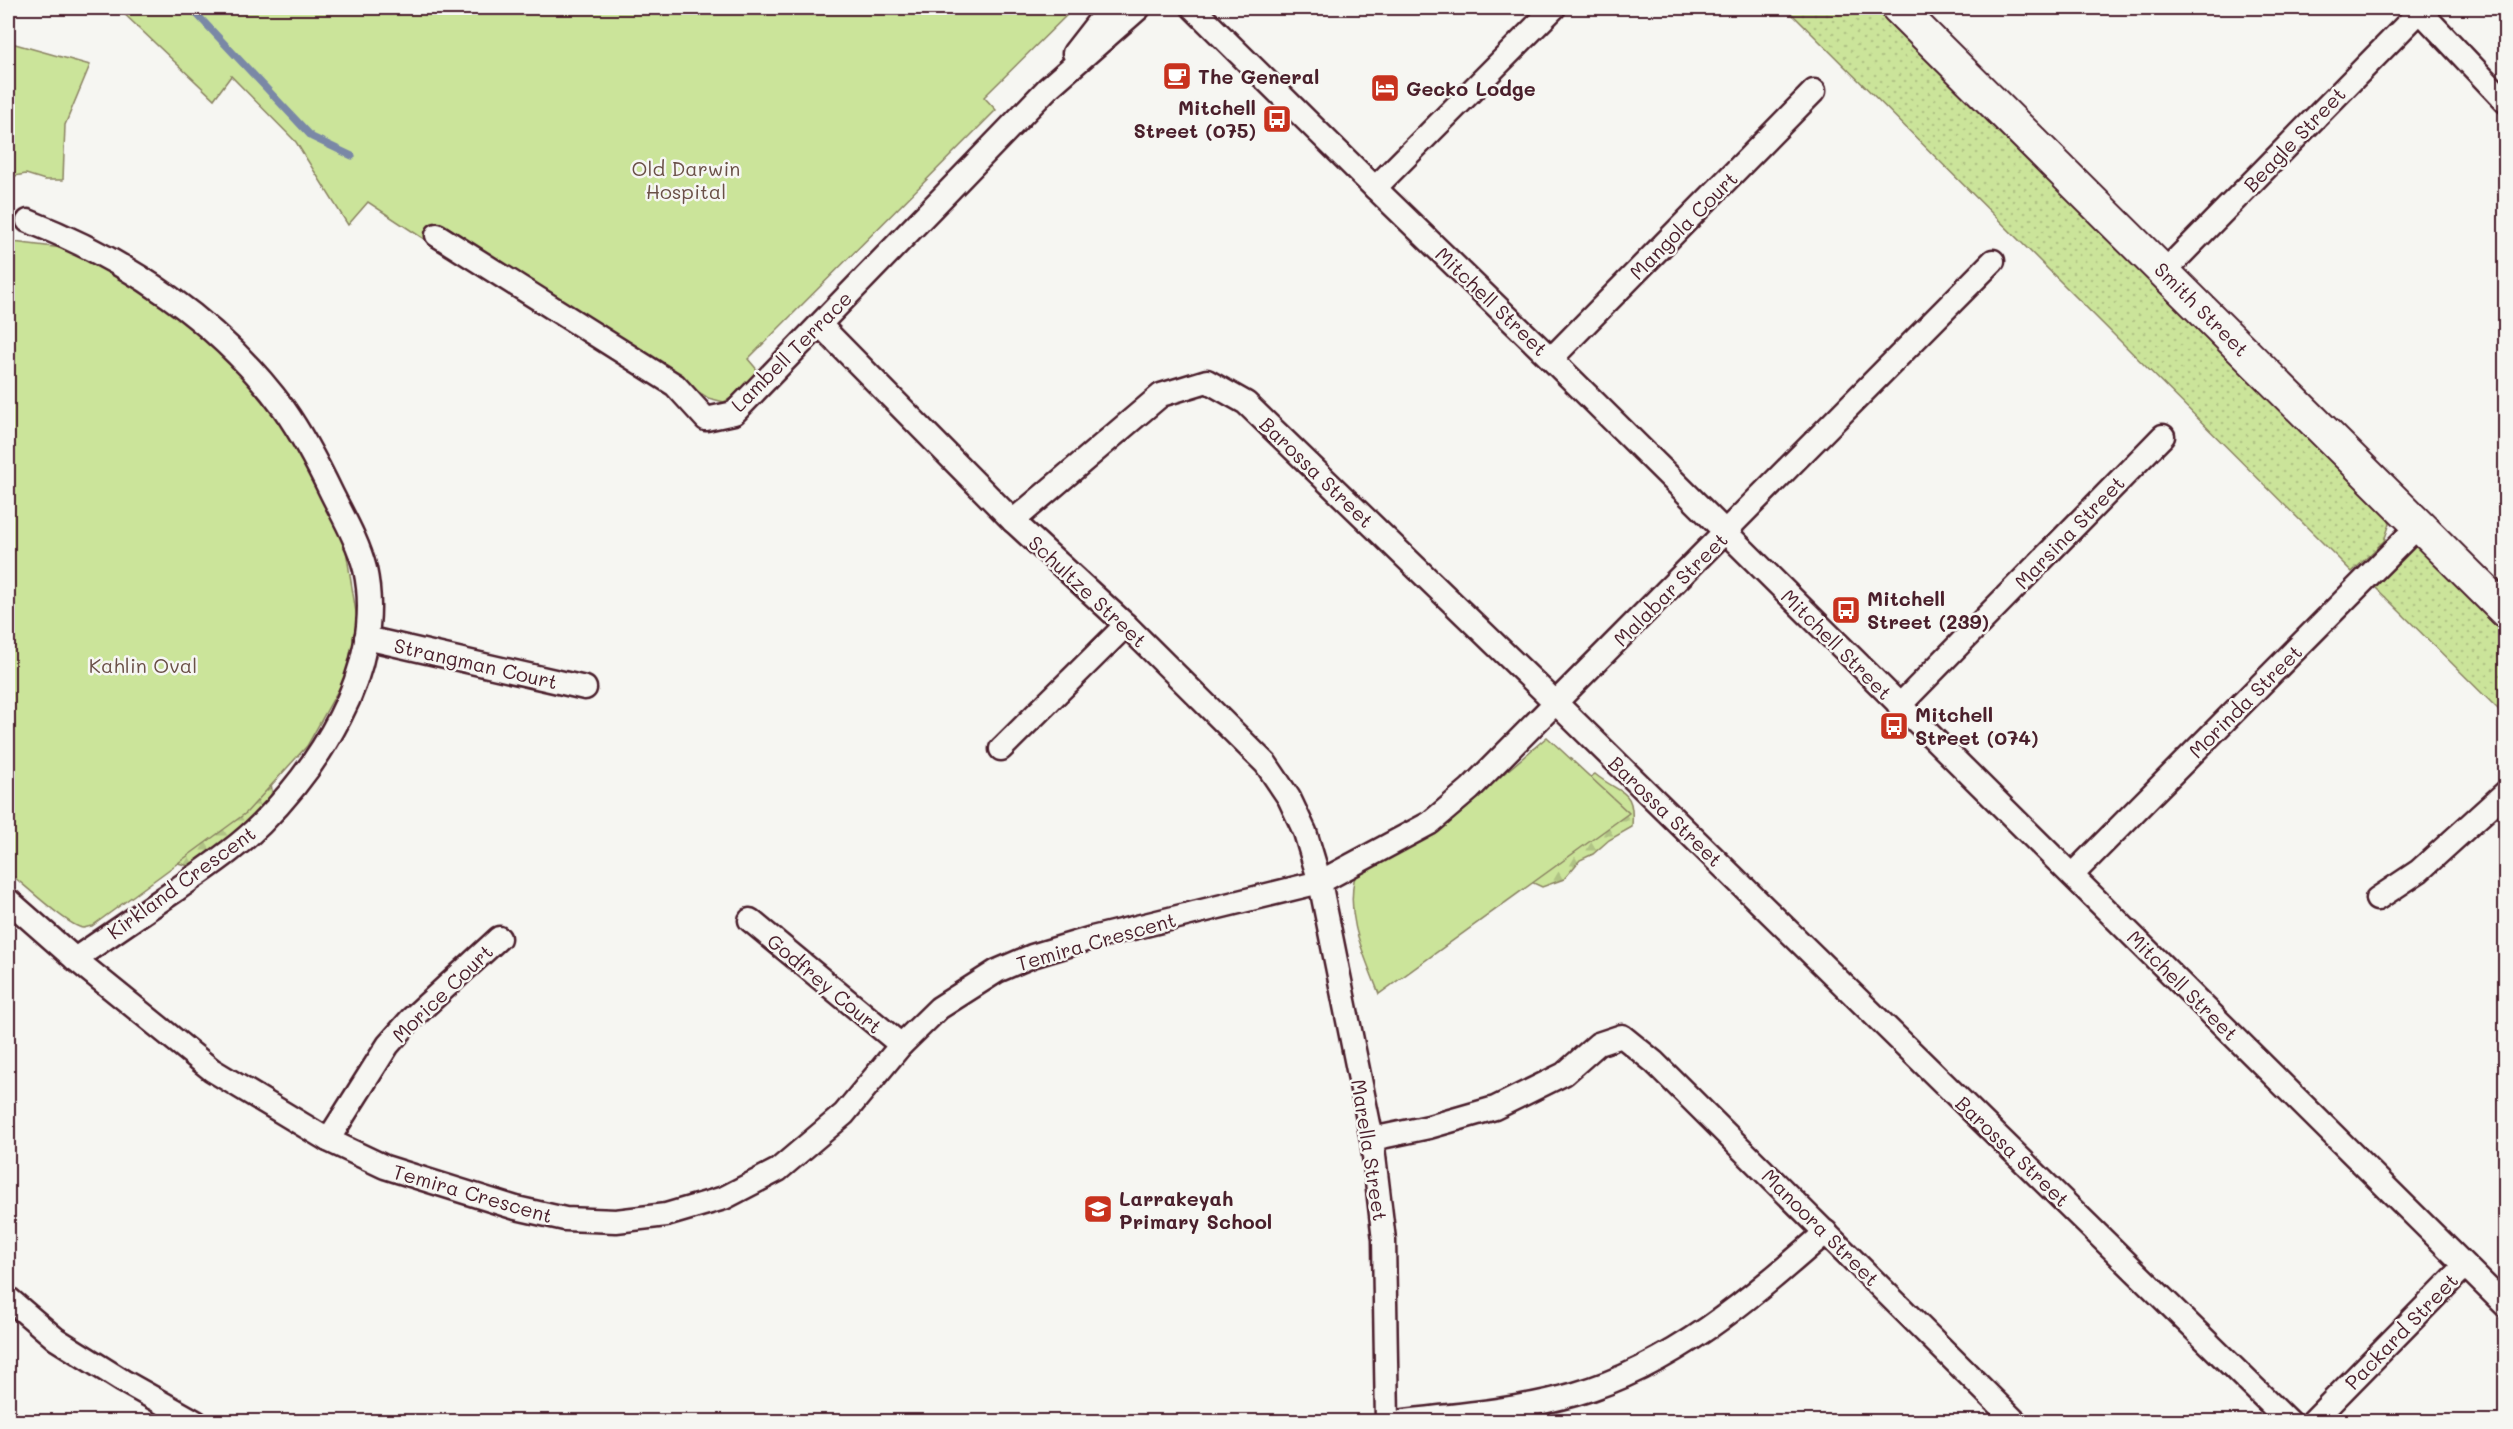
<svg xmlns="http://www.w3.org/2000/svg" width="2513" height="1429" viewBox="0 0 2513 1429" font-family="Mali,sans-serif">
<style>
.grass{fill:url(#grass-dots);stroke:#8a8262;stroke-width:1.5}
.forest{fill:url(#forest-firs);stroke:#8a8262;stroke-width:1.5}
.park{fill:#cbe49a;stroke:#8a8262;stroke-width:1.5}
.lines{fill:none;stroke-linecap:round;stroke-linejoin:round}
.stream{stroke:#7a88a6;stroke-width:7}
.street-casing{stroke:#4a1f2b;stroke-width:27}
.secondary-casing{stroke:#4a1f2b;stroke-width:36}
.street{stroke:#f6f6f2;stroke-width:22}
.secondary{stroke:#f6f6f2;stroke-width:32}
.labels{text-anchor:middle;dominant-baseline:central;stroke-width:5;stroke-linejoin:round;paint-order:stroke}
.poi-label{font-size:20px;font-weight:bold;fill:#4a1f2b;stroke:#f6f6f2;text-anchor:start}
.street-label{font-size:20px;fill:#4a1f2b;stroke:#f6f6f2}
.park-label{font-size:20px;fill:#6a5047;stroke:#f6f6f2}
</style>
<defs>
<pattern id="grass-dots" width="8" height="8" patternUnits="userSpaceOnUse" patternTransform="scale(1.5)"><rect width="8" height="8" fill="#cbe49a"/><path d="M2 2h.1M6 6h.1" fill="none" stroke="#b0c385" stroke-width="1.8" stroke-linecap="round"/></pattern>
<pattern id="forest-firs" width="22" height="20" patternUnits="userSpaceOnUse" patternTransform="scale(1.5)"><rect width="22" height="20" fill="#cbe49a"/><path d="M5 1l3.5 6h-7zM16 11l3.5 6h-7z" fill="#b0c385"/></pattern>
</defs>
<rect width="100%" height="100%" fill="#f6f6f2"/>
<filter id="ink" filterUnits="userSpaceOnUse"><feTurbulence type="fractalNoise" baseFrequency=".0167" numOctaves="2"/><feDisplacementMap in="SourceGraphic" scale="12" xChannelSelector="R" yChannelSelector="G"/><feConvolveMatrix kernelMatrix="1 2 1 2 8 2 1 2 1" color-interpolation-filters="sRGB"/></filter>
<g filter="url(#ink)">
<!-- grass -->
<g class="grass">
<path d="M 1786,8 L 1879,8 L 2382,504 L 2390,523 L 2384,541 L 2352,572 Z"/>
<path d="M 2422,545 L 2505,628 L 2505,716 L 2375,587 L 2411,547 Z"/>
</g>
<!-- forest -->
<g class="forest">
<path d="M 270,773 L 272,791 L 270,801 L 209,857 L 189,866 L 178,863 Z"/>
<path d="M 1595,774 C 1622,796 1635,787 1632,827 L 1609,840 L 1593,854 L 1580,860 L 1564,879 L 1542,887 L 1529,881 L 1574,788 Z"/>
</g>
<!-- park -->
<g class="park">
<path d="M 118,8 L 1074,8 L 984,97 L 996,110 L 748,359 L 759,372 L 740,393 L 724,402 L 708,398 L 454,234 L 442,251 L 368,202 L 348,225 L 296,142 L 231,76 L 214,99 Z"/>
<path d="M 8,42 L 90,65 L 65,125 L 63,180 L 45,180 L 26,174 L 8,177 Z"/>
<path d="M 8,239 L 13,242 L 79,250 L 174,310 L 274,405 L 313,472 L 345,544 L 358,625 L 347,674 L 307,746 L 246,813 L 92,926 C 90,926 85,928 83,928 C 69,927 21,882 8,872 Z"/>
<path d="M 1547,737 L 1629,813 L 1379,994 C 1364,954 1345,918 1355,875 L 1434,833 Z"/>
</g>
<g class="lines">
<!-- stream -->
<path class="stream" d="M 191,8 L 312,137 L 352,156"/>
<!-- street casing -->
<g class="street-casing">
<g id="street">
<path d="M 1193,8 L 1375,188 L 1551,359 L 2506,1306"/>
<path d="M 2420,11 L 2506,102"/>
<path d="M 1074,53 L 1109,8"/>
<path d="M 1375,188 L 1554,8"/>
<path d="M 28,221 C 128,260 220,322 284,409 C 303,436 318,465 332,494 C 344,518 358,542 365,569 C 376,619 363,673 340,717 C 320,756 292,793 261,824 C 236,849 205,869 176,890 C 142,913 109,936 75,959"/>
<path d="M 437,235 L 675,385 L 706,419 L 734,413 L 1048,88 L 1139,8"/>
<path d="M 2165,271 L 2423,8"/>
<path d="M 820,325 L 1013,521 L 1126,625 L 1266,764 L 1289,798 L 1305,832 L 1320,882 L 1372,1139 L 1384,1240 L 1387,1422"/>
<path d="M 1551,359 L 1814,91"/>
<path d="M 1013,521 L 1161,395 L 1207,381 L 1246,403 L 1556,703 L 2289,1422"/>
<path d="M 366,638 L 585,688"/>
<path d="M 1899,706 L 2163,436"/>
<path d="M 1001,749 L 1126,625"/>
<path d="M 2072,875 L 2418,526"/>
<path d="M 2377,899 L 2419,871 L 2506,792"/>
<path d="M 8,900 L 75,959 L 212,1070 L 328,1140 L 385,1167 L 516,1208 L 565,1219 L 616,1221 L 666,1215 L 724,1198 L 778,1170 L 844,1114 L 901,1045 L 939,1008 L 997,971 L 1032,956 L 1092,938 L 1320,882 L 1430,823 L 1470,789 L 1993,261"/>
<path d="M 750,920 L 901,1045"/>
<path d="M 1372,1139 L 1429,1127 L 1495,1108 L 1564,1074 L 1598,1044 L 1622,1036 L 1654,1062 L 2016,1422"/>
<path d="M 328,1140 L 388,1045 L 411,1019 L 499,938"/>
<path d="M 8,1298 L 56,1339 L 123,1381 L 196,1422"/>
<path d="M 1395,1422 C 1456,1415 1516,1411 1575,1394 C 1673,1366 1751,1298 1826,1232"/>
<path d="M 2312,1422 L 2465,1266"/>
</g>
</g>
<!-- secondary casing -->
<g class="secondary-casing">
<path id="secondary" d="M 1898,8 L 2506,612"/>
</g>
<!-- street -->
<use href="#street" class="street"/>
<!-- secondary -->
<use href="#secondary" class="secondary"/>
</g>
</g>
<!-- icons -->
<defs>
<g id="cafe-square" transform="scale(1.5)"><rect x="-9" y="-9" width="18" height="18" rx="4" fill="#c8321e" stroke="#f6f6f2"/><path d="M-5.5-4.5H6V0H3Q3 3.5 0 3.5H-2.5Q-5.5 3.5-5.5 0ZM3-3.2v2h1.7v-2ZM-6 4.5H4V6H-6Z" fill="#fff"/></g>
<g id="hotel-square" transform="scale(1.5)"><rect x="-9" y="-9" width="18" height="18" rx="4" fill="#c8321e" stroke="#f6f6f2"/><path d="M-6-4.5h1.5V1H6V5H4.5V3h-9V5H-6ZM-4 0a1.8 1.8 0 1 1 3.6 0ZM.5 0V-2.5h3Q6-2.5 6 0Z" fill="#fff"/></g>
<g id="bus-square" transform="scale(1.5)"><rect x="-9" y="-9" width="18" height="18" rx="4" fill="#c8321e" stroke="#f6f6f2"/><path d="M-5-6H5V4H4V6H2V4H-2V6H-4V4H-5ZM-3.5-4V0h7V-4ZM-3.5 1.2v1.5H-2V1.2ZM2 1.2v1.5H3.5V1.2Z" fill="#fff"/></g>
<g id="school-square" transform="scale(1.5)"><rect x="-9" y="-9" width="18" height="18" rx="4" fill="#c8321e" stroke="#f6f6f2"/><path d="M0-5L7-2L0 1L-7-2ZM-4 1L0 2.5L4 1V4Q0 6-4 4Z" fill="#fff"/></g>
</defs>
<g fill-rule="evenodd">
<use href="#cafe-square" x="1177" y="76"/>
<use href="#hotel-square" x="1385" y="88"/>
<use href="#bus-square" x="1277" y="119"/>
<use href="#bus-square" x="1846" y="610"/>
<use href="#bus-square" x="1894" y="726"/>
<use href="#school-square" x="1098" y="1209"/>
</g>
<g class="labels">
<!-- poi labels -->
<g class="poi-label">
<text x="1198" y="76">The General</text>
<text x="1406" y="88">Gecko Lodge</text>
<text x="1256" y="107" text-anchor="end">Mitchell<tspan x="1256" dy="23">Street (075)</tspan></text>
<text x="1867" y="598">Mitchell<tspan x="1867" dy="23">Street (239)</tspan></text>
<text x="1915" y="714">Mitchell<tspan x="1915" dy="23">Street (074)</tspan></text>
<text x="1119" y="1198">Larrakeyah<tspan x="1119" dy="23">Primary School</tspan></text>
</g>
<!-- street labels -->
<g class="street-label">
<text transform="translate(2294 139) rotate(-46)">Beagle Street</text>
<text transform="translate(1683 225) rotate(-45)">Mangola Court</text>
<text transform="translate(1492 301) rotate(44)">Mitchell Street</text>
<text transform="translate(2202 309) rotate(45)">Smith Street</text>
<text transform="translate(791 351) rotate(-45)">Lambell Terrace</text>
<text transform="translate(1317 472) rotate(44)">Barossa Street</text>
<text transform="translate(2069 532) rotate(-46)">Marsina Street</text>
<text transform="translate(1670 589) rotate(-45)">Malabar Street</text>
<text transform="translate(1088 591) rotate(43)">Schultze Street</text>
<text transform="translate(1837 644) rotate(45)">Mitchell Street</text>
<text transform="translate(476 663) rotate(13)">Strangman Court</text>
<text transform="translate(2245 701) rotate(-45)">Morinda Street</text>
<text transform="translate(1666 811) rotate(44)">Barossa Street</text>
<text transform="translate(181 882) rotate(-36)">Kirkland Crescent</text>
<text transform="translate(1096 941) rotate(-16)">Temira Crescent</text>
<text transform="translate(825 983) rotate(40)">Godfrey Court</text>
<text transform="translate(2183 985) rotate(45)">Mitchell Street</text>
<text transform="translate(442 993) rotate(-44)">Morice Court</text>
<text transform="translate(1370 1150) rotate(81)">Marella Street</text>
<text transform="translate(2013 1151) rotate(44)">Barossa Street</text>
<text transform="translate(473 1193) rotate(16)">Temira Crescent</text>
<text transform="translate(1821 1227) rotate(45)">Manoora Street</text>
<text transform="translate(2401 1331) rotate(-46)">Packard Street</text>
</g>
<!-- park labels -->
<g class="park-label">
<text x="686" y="168">Old Darwin<tspan x="686" dy="23">Hospital</tspan></text>
<text x="143" y="665">Kahlin Oval</text>
</g>
</g>
<!-- margin -->
<rect width="2513" height="1429" fill="none" stroke="#f6f6f2" stroke-width="30"/>
<rect x="15" y="15" width="2483" height="1399" fill="none" stroke="#4a1f2b" stroke-width="2" filter="url(#ink)"/>
</svg>
